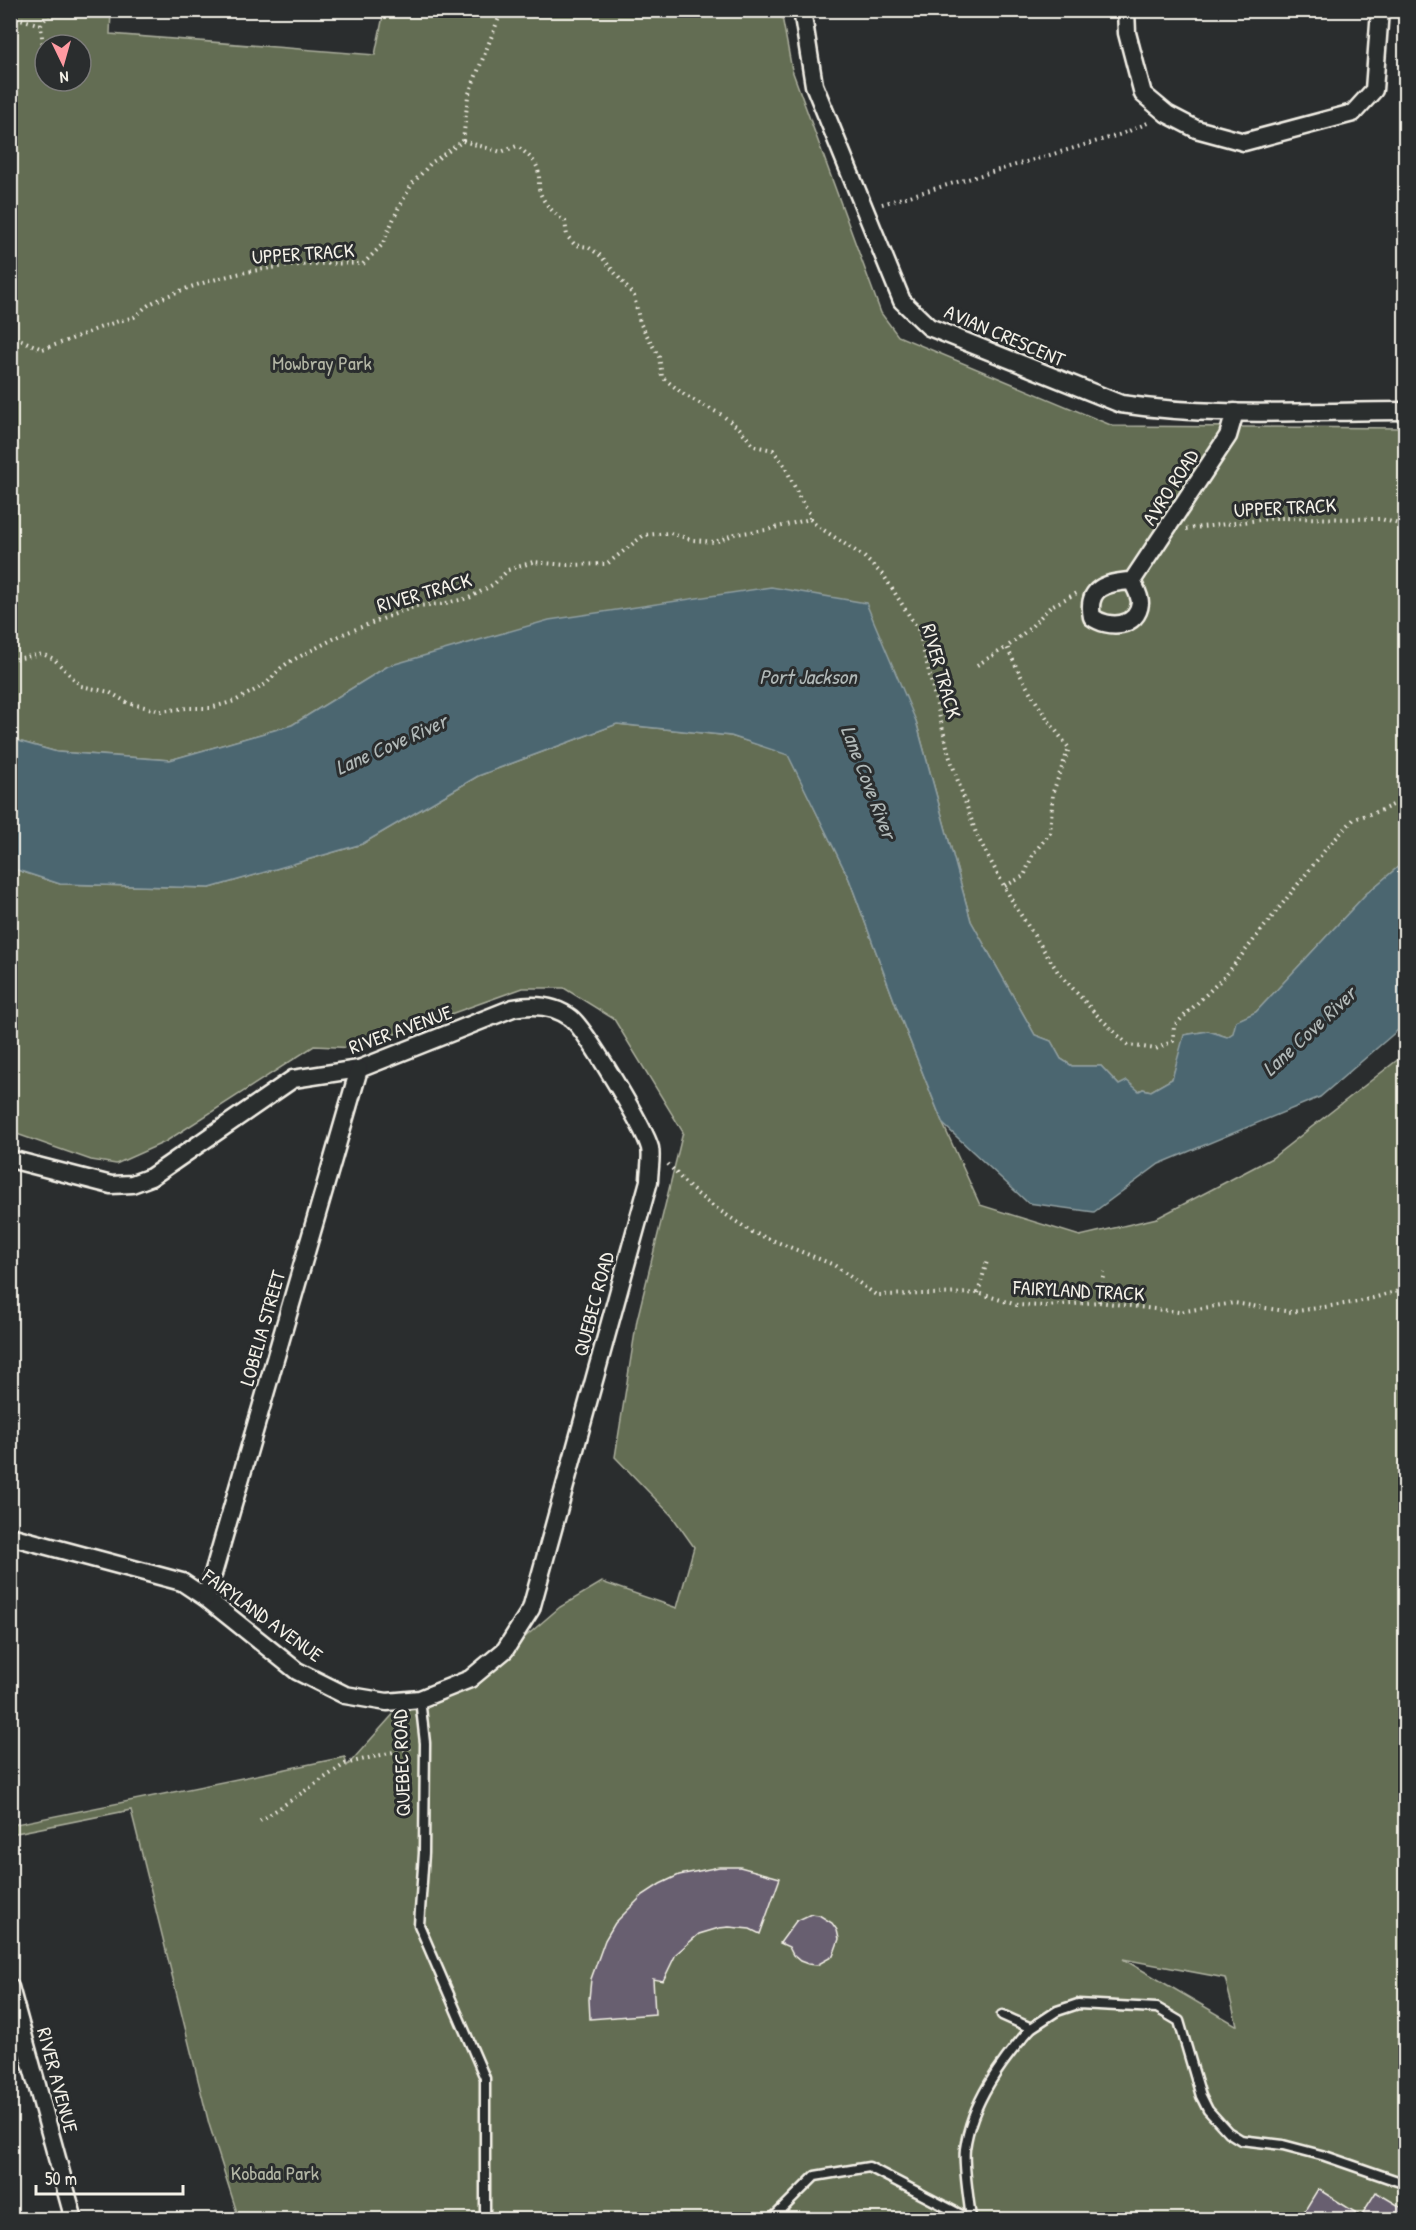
<svg xmlns="http://www.w3.org/2000/svg" width="1416" height="2230" viewBox="0 0 1416 2230" font-family="'Patrick Hand',sans-serif">
<style>
.green{fill:#646d53;stroke:#acaf9e;stroke-width:1.5;fill-rule:evenodd}
.water{fill:#4c6670;stroke:#8f9ea0;stroke-width:1.5}
.building{fill:#685f70;stroke:#f4f1e8;stroke-width:1.5}
.lines{fill:none;stroke-linecap:round;stroke-linejoin:round}
.service-casing{stroke:#f4f1e8;stroke-width:13}
.minor-casing{stroke:#f4f1e8;stroke-width:21}
.path{stroke:#f4f1e8;stroke-width:4;stroke-dasharray:1.5 4.5;stroke-linecap:butt}
.service{stroke:#2a2d2e;stroke-width:8}
.minor{stroke:#2a2d2e;stroke-width:16}
.labels{text-anchor:middle;dominant-baseline:central;stroke-width:6;stroke-linejoin:round;paint-order:stroke}
.street-label{font-size:20px;fill:#f4f1e8;stroke:#2a2d2e}
.park-label{font-size:20px;fill:#b3b6a5;stroke:#2a2d2e}
.water-label{font-size:21px;font-style:italic;fill:#b1b9b8;stroke:#2a2d2e}
</style>
<rect width="100%" height="100%" fill="#2a2d2e"/>
<filter id="ink" filterUnits="userSpaceOnUse"><feTurbulence type="fractalNoise" baseFrequency=".0167" numOctaves="2"/><feDisplacementMap in="SourceGraphic" scale="12" xChannelSelector="R" yChannelSelector="G"/><feConvolveMatrix kernelMatrix="1 2 1 2 8 2 1 2 1" color-interpolation-filters="sRGB"/></filter>
<g filter="url(#ink)">
<!-- green -->
<g class="green">
<path d="M 10,11 L 111,11 L 110,34 L 375,55 L 384,11 L 781,11 L 792,70 L 881,313 L 898,336 L 1113,426 L 1405,428 L 1405,861 L 1366,894 L 1256,1012 L 1237,1021 L 1234,1033 L 1227,1037 L 1208,1031 L 1185,1035 L 1172,1079 L 1151,1091 L 1143,1089 L 1139,1091 L 1119,1085 L 1101,1066 L 1072,1066 L 1061,1059 L 1051,1041 L 1035,1035 L 971,921 L 916,721 L 388,666 L 292,725 L 170,760 L 57,752 L 11,739 ZM 45,45 L 81,45 L 81,81 L 45,81 Z"/>
<path d="M 617,724 L 731,736 L 788,754 L 849,879 L 898,1011 L 943,1124 L 980,1205 L 1080,1236 L 1157,1218 L 1272,1158 L 1405,1054 L 1405,2219 L 239,2219 L 209,2124 L 131,1810 L 11,1834 L 11,1825 L 345,1757 L 347,1766 L 397,1710 L 451,1696 L 481,1675 L 560,1607 L 602,1582 L 677,1608 L 694,1547 L 672,1516 L 615,1457 L 637,1320 L 683,1132 L 614,1019 L 564,988 L 523,988 L 356,1048 L 314,1046 L 165,1142 L 116,1164 L 91,1160 L 11,1132 L 11,868 L 60,884 L 210,888 L 362,844 L 478,776 ZM 1123,1959 L 1225,1978 L 1237,2025 L 1236,2025 Z"/>
</g>
<!-- water -->
<path class="water" d="M 771,587 L 866,603 L 916,721 L 971,921 L 1035,1035 L 1051,1041 L 1061,1059 L 1072,1066 L 1101,1066 L 1119,1085 L 1127,1081 L 1139,1091 L 1143,1089 L 1151,1091 L 1172,1079 L 1184,1035 L 1208,1031 L 1227,1037 L 1233,1033 L 1236,1021 L 1256,1012 L 1366,894 L 1405,861 L 1405,1024 L 1320,1097 L 1159,1164 L 1094,1212 L 1028,1203 L 943,1124 L 898,1011 L 849,879 L 788,755 L 731,736 L 617,724 L 478,776 L 362,844 L 210,888 L 60,884 L 11,868 L 11,739 L 57,752 L 170,760 L 292,725 L 388,666 L 549,620 Z"/>
<!-- building -->
<g class="building">
<path d="M 719,1867 L 740,1867 L 780,1878 L 760,1934 L 750,1929 L 729,1927 L 719,1928 L 699,1934 L 676,1954 L 663,1981 L 653,1979 L 655,2014 L 590,2019 L 589,1999 L 591,1979 L 605,1940 L 615,1923 L 643,1895 L 660,1884 L 679,1875 Z"/>
<path d="M 811,1914 L 819,1915 L 832,1923 L 837,1930 L 839,1939 L 833,1956 L 817,1965 L 808,1964 L 800,1961 L 793,1955 L 789,1947 L 780,1943 L 796,1921 Z"/>
<path d="M 1318,2189 L 1361,2216 L 1376,2192 L 1406,2210 L 1406,2220 L 1299,2220 Z"/>
</g>
<g class="lines">
<!-- service casing -->
<g class="service-casing">
<g id="service">
<path d="M 420,1699 L 425,1743 L 424,1853 L 419,1925 L 485,2078 L 485,2220"/>
<path d="M 1031,2028 L 1057,2011 L 1078,2004 L 1157,2008 L 1179,2021 L 1201,2096 L 1208,2110 L 1228,2132 L 1241,2140 L 1283,2145 L 1325,2156 L 1406,2184"/>
<path d="M 971,2219 C 969,2200 963,2166 965,2149 C 971,2103 1001,2062 1031,2028 L 1002,2015"/>
<path d="M 771,2220 L 815,2176 L 869,2167 L 971,2220"/>
</g>
</g>
<!-- minor casing -->
<g class="minor-casing">
<g id="minor">
<path d="M 802,10 L 814,85 L 902,301 L 929,327 L 1121,404 C 1215,418 1311,411 1406,411"/>
<path d="M 1126,10 L 1127,33 L 1143,94 L 1167,114 L 1196,129 L 1244,142 L 1353,113 L 1374,90 L 1380,10"/>
<path d="M 1132,581 C 1106,582 1086,588 1092,617 C 1108,629 1138,628 1140,603 C 1140,595 1135,588 1132,581 L 1228,436 L 1235,412"/>
<path d="M 10,1159 L 111,1185 L 132,1184 L 151,1177 L 293,1079 L 359,1069 L 513,1008 C 533,1004 554,1005 571,1018 C 586,1030 645,1129 650,1148 C 652,1158 649,1171 649,1181 L 531,1609 L 505,1650 L 470,1679 L 420,1699 L 387,1702 L 345,1695 L 297,1671 L 206,1598 L 182,1582 L 10,1536"/>
<path d="M 206,1598 L 359,1069"/>
<path d="M 10,1987 L 74,2220"/>
</g>
</g>
<!-- path -->
<g class="path">
<path d="M 10,16 L 41,25"/>
<path d="M 43,49 L 41,25 L 51,10"/>
<path d="M 463,141 L 468,96 L 502,10"/>
<path d="M 882,204 L 1122,134 L 1150,122"/>
<path d="M 10,335 L 42,349 C 68,342 91,330 116,322 C 121,320 128,319 134,317 C 140,313 146,305 156,301 C 221,271 292,261 363,264 L 382,245 L 398,209 L 412,184 L 431,163 L 463,141 L 501,152 L 517,146 C 523,151 530,156 535,163 C 540,171 539,178 539,187 C 540,200 554,214 565,221 L 567,236 L 575,245 L 588,247 L 601,256 L 634,296 L 640,323 L 659,357 L 662,377 L 686,396 L 722,415 L 740,429 L 754,446 L 773,450 L 785,466 L 800,499 L 810,514 L 810,519"/>
<path d="M 1186,529 L 1275,518 L 1381,519 L 1406,526"/>
<path d="M 10,660 L 43,654 L 54,659 L 81,686 L 109,692 L 128,703 L 161,711 L 187,708 L 210,708 L 235,701 L 266,684 L 281,668 L 289,662 L 343,634 L 416,606 L 441,604 L 469,598 L 494,584 L 508,570 L 533,562 L 566,565 L 607,564 L 644,535 L 670,533 L 693,540 L 715,542 L 735,534 L 766,530 L 810,519 L 816,525 L 863,556 L 884,576 L 919,631 L 949,755 L 977,836 L 1015,906 L 1058,972 L 1096,1014 L 1128,1045 L 1156,1049 L 1173,1041 L 1174,1026 L 1226,975 L 1325,850 L 1354,819 L 1382,810 L 1406,799"/>
<path d="M 977,665 L 1007,647"/>
<path d="M 1005,886 L 1024,876 L 1033,854 L 1050,833 L 1053,792 L 1069,748 C 1044,716 1023,684 1007,647 L 1030,628 L 1051,606 L 1077,593"/>
<path d="M 668,1164 L 690,1188 L 710,1204 L 752,1232 L 834,1265 L 876,1295 L 978,1293 L 1017,1305 L 1045,1306 L 1099,1302 L 1179,1312 L 1234,1303 L 1291,1312 L 1358,1302 L 1406,1289"/>
<path d="M 978,1293 L 987,1261"/>
<path d="M 1099,1302 L 1105,1272"/>
<path d="M 260,1821 L 345,1764 L 413,1747"/>
</g>
<!-- service -->
<use href="#service" class="service"/>
<!-- minor -->
<use href="#minor" class="minor"/>
</g>
</g>
<g class="labels">
<!-- street labels -->
<g class="street-label">
<text transform="translate(303 253) rotate(-4)">UPPER TRACK</text>
<text transform="translate(1005 335) rotate(23)">AVIAN CRESCENT</text>
<text transform="translate(1170 487) rotate(-57)">AVRO ROAD</text>
<text transform="translate(1285 507) rotate(-3)">UPPER TRACK</text>
<text transform="translate(424 592) rotate(-16)">RIVER TRACK</text>
<text transform="translate(942 671) rotate(74)">RIVER TRACK</text>
<text transform="translate(400 1029) rotate(-20)">RIVER AVENUE</text>
<text transform="translate(1079 1290) rotate(3)">FAIRYLAND TRACK</text>
<text transform="translate(593 1304) rotate(-75)">QUEBEC ROAD</text>
<text transform="translate(262 1328) rotate(-74)">LOBELIA STREET</text>
<text transform="translate(263 1615) rotate(36)">FAIRYLAND AVENUE</text>
<text transform="translate(401 1763) rotate(-92)">QUEBEC ROAD</text>
<text transform="translate(58 2080) rotate(75)">RIVER AVENUE</text>
</g>
<!-- park labels -->
<g class="park-label">
<text x="322" y="362">Mowbray Park</text>
<text x="275" y="2172">Kobada Park</text>
</g>
<!-- water labels -->
<g class="water-label">
<text x="808" y="676">Port Jackson</text>
<text transform="translate(391 744) rotate(-24)">Lane Cove River</text>
<text transform="translate(869 782) rotate(69)">Lane Cove River</text>
<text transform="translate(1309 1031) rotate(-43)">Lane Cove River</text>
</g>
</g>
<!-- margin -->
<rect width="1416" height="2230" fill="none" stroke="#2a2d2e" stroke-width="36"/>
<rect x="18" y="18" width="1380" height="2194" fill="none" stroke="#f4f1e8" stroke-width="2" filter="url(#ink)"/>
<!-- north arrow -->
<g transform="translate(63 63) rotate(175)"><circle r="28" fill="#2a2d2e" stroke="#7b7b78" stroke-width="1.5"/>
<path d="M0-4.5L10 22L0 15L-10 22Z" fill="#ff9aa2"/>
<text y="-9" font-size="16" font-weight="bold" text-anchor="middle" fill="#f4f1e8">N</text>
</g>
<!-- scale -->
<path d="M36 2185v9h147v-9" fill="none" stroke="#f4f1e8" stroke-width="3"/>
<text x="45" y="2185" font-size="18" fill="#f4f1e8" stroke="#2a2d2e" stroke-width="4.5" paint-order="stroke">50 m</text>
</svg>
